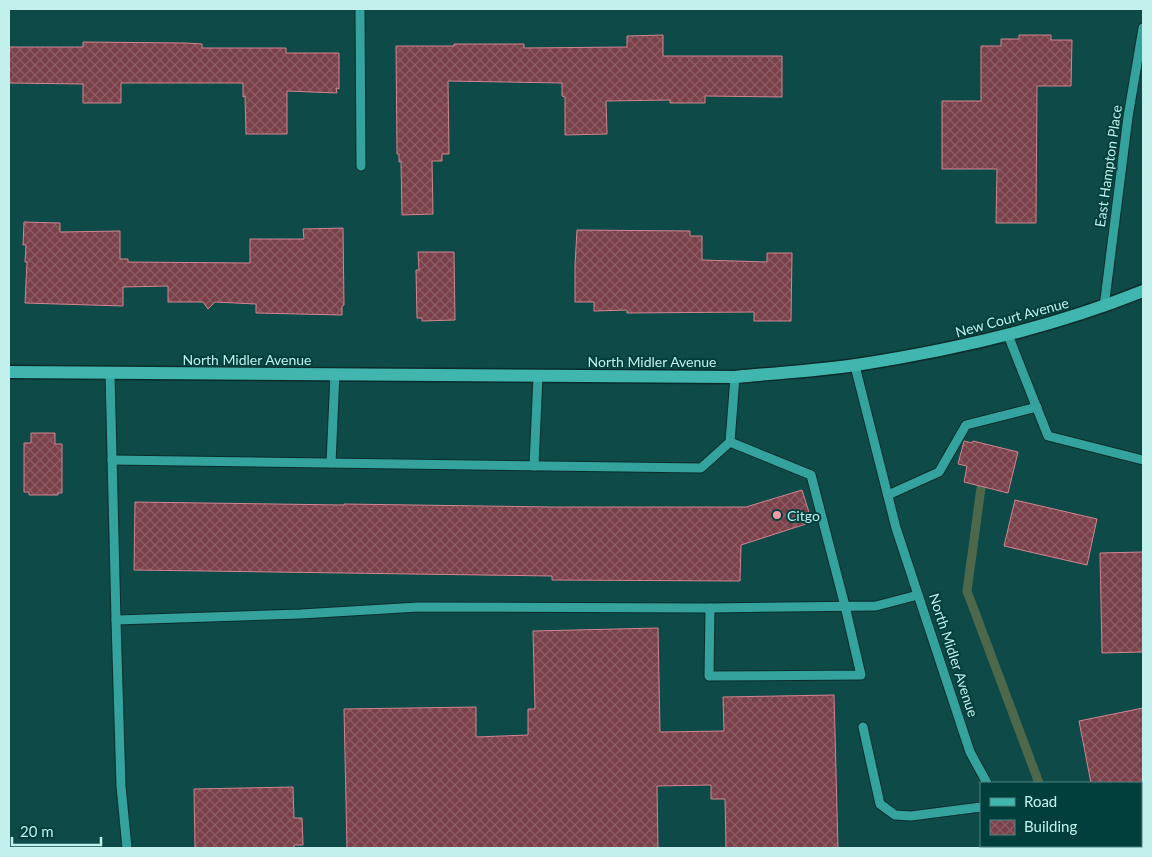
<svg xmlns="http://www.w3.org/2000/svg" width="1152" height="857" viewBox="0 0 1152 857" font-family="Lato,sans-serif">
<style>
.lines{fill:none;stroke-linecap:round;stroke-linejoin:round}
.stream{stroke:#4e684b;stroke-width:9}
.building{fill:url(#building-cross-hatch);stroke:#d28490}
.minor-casing{stroke:#0a2d2b;stroke-width:11}
.major-casing{stroke:#0a2d2b;stroke-width:15}
.minor{stroke:#35a39d;stroke-width:9}
.major{stroke:#40b6af;stroke-width:12}
.poi-dot{fill:#f39aa8;stroke:#003f3c;stroke-width:2}
.labels{text-anchor:middle;dominant-baseline:central;stroke-width:4;stroke-linejoin:round;paint-order:stroke}
.street-label{font-size:14px;fill:#c2f1ed;stroke:#003f3c}
.poi-label{font-size:14px;fill:#c2f1ed;stroke:#003f3c;text-anchor:start}
</style>
<defs>
<pattern id="building-cross-hatch" width="8" height="8" patternUnits="userSpaceOnUse" patternTransform="scale(1.25)"><rect width="8" height="8" fill="#7b414b"/><path d="M0 0l8 8M0 8l8-8" fill="none" stroke="#8c5d65"/></pattern>
</defs>
<rect width="100%" height="100%" fill="#0e4a47"/>
<g class="lines">
<!-- stream -->
<g class="stream">
<path d="M 981,488 L 967,591 L 1039,783"/>
<path d="M 1077,846 L 1079,848"/>
</g>
</g>
<!-- building -->
<g class="building">
<path d="M 663,35 L 663,56 L 782,56 L 782,97 L 705,96 L 705,103 L 670,103 L 670,100 L 606,101 L 607,134 L 565,135 L 565,97 L 562,96 L 562,83 L 448,81 L 449,154 L 442,154 L 442,161 L 432,161 L 433,214 L 402,215 L 401,161 L 399,162 L 399,154 L 397,154 L 396,46 L 454,46 L 454,44 L 524,44 L 524,48 L 627,47 L 627,36 Z"/>
<path d="M 1019,35 L 1051,35 L 1051,40 L 1072,40 L 1071,86 L 1037,86 L 1036,223 L 996,223 L 997,169 L 942,169 L 942,101 L 981,101 L 981,46 L 1001,46 L 1001,39 L 1019,39 Z"/>
<path d="M 83,42 L 185,43 L 202,44 L 202,48 L 286,48 L 286,53 L 339,53 L 339,89 L 336,88 L 337,93 L 287,91 L 287,134 L 246,134 L 245,96 L 243,97 L 243,83 L 121,83 L 121,103 L 83,103 L 83,84 L 9,83 L 9,47 L 83,47 Z"/>
<path d="M 24,222 L 60,223 L 60,232 L 120,231 L 120,259 L 128,259 L 128,262 L 250,263 L 250,239 L 304,239 L 303,229 L 343,228 L 344,305 L 342,306 L 342,315 L 256,313 L 256,304 L 215,302 L 208,309 L 203,302 L 168,302 L 168,286 L 123,287 L 123,306 L 25,303 L 27,262 L 25,262 L 26,245 L 23,245 Z"/>
<path d="M 577,230 L 690,231 L 690,236 L 702,236 L 702,260 L 767,262 L 767,253 L 792,253 L 791,321 L 754,321 L 754,312 L 627,313 L 627,310 L 594,311 L 594,302 L 575,302 L 575,265 Z"/>
<path d="M 418,252 L 454,252 L 455,320 L 422,321 L 422,318 L 417,318 L 416,270 L 419,270 Z"/>
<path d="M 31,433 L 55,433 L 55,444 L 62,444 L 62,493 L 58,493 L 58,495 L 29,495 L 29,492 L 24,492 L 24,443 L 31,443 Z"/>
<path d="M 964,441 L 972,443 L 973,441 L 1018,452 L 1008,493 L 964,482 L 967,466 L 958,464 Z"/>
<path d="M 802,490 L 812,522 L 741,545 L 740,581 L 552,580 L 552,576 L 134,570 L 135,502 L 344,505 L 344,504 L 552,507 L 746,507 Z"/>
<path d="M 1015,500 L 1097,519 L 1087,565 L 1004,546 Z"/>
<path d="M 1143,552 L 1143,652 L 1102,653 L 1100,553 Z"/>
<path d="M 658,628 L 660,732 L 724,731 L 723,697 L 834,695 L 838,848 L 726,848 L 725,799 L 711,799 L 711,785 L 657,786 L 658,848 L 347,848 L 344,709 L 476,707 L 476,737 L 528,735 L 528,709 L 535,709 L 533,631 Z"/>
<path d="M 1143,708 L 1143,783 L 1091,783 L 1079,721 Z"/>
<path d="M 293,787 L 294,818 L 302,818 L 303,845 L 294,845 L 294,848 L 195,848 L 194,789 Z"/>
</g>
<g class="lines">
<!-- minor casing -->
<g class="minor-casing">
<g id="minor">
<path d="M 360,9 L 361,166"/>
<path d="M 1104,307 L 1128,117 L 1143,28"/>
<path d="M 1008,335 L 1048,436 L 1143,460"/>
<path d="M 855,366 L 896,528 L 970,752 L 987,783"/>
<path d="M 110,373 L 116,620 L 301,614 L 418,607 L 710,608 L 876,606 L 918,595"/>
<path d="M 112,460 L 701,468 L 730,442 L 735,377"/>
<path d="M 331,463 L 335,374"/>
<path d="M 534,466 L 538,376"/>
<path d="M 888,495 L 939,472 L 966,425 L 1037,407"/>
<path d="M 710,608 L 709,676 L 861,675 L 845,606 L 811,475 L 730,442"/>
<path d="M 116,620 L 121,786 L 127,848"/>
<path d="M 863,727 L 880,804 L 895,815 L 911,816 L 981,807"/>
<path d="M 1019,846 L 1020,848"/>
</g>
</g>
<!-- major casing -->
<g class="major-casing">
<path id="major" d="M 9,372 L 735,377 C 775,373 816,371 856,365 C 954,350 1051,328 1143,291"/>
</g>
<!-- minor -->
<use href="#minor" class="minor"/>
<!-- major -->
<use href="#major" class="major"/>
</g>
<!-- markers -->
<circle class="poi-dot" cx="777" cy="515" r="5"/>
<g class="labels">
<!-- street labels -->
<g class="street-label">
<text transform="translate(1108 166) rotate(-82)">East Hampton Place</text>
<text transform="translate(1012 317) rotate(-15)">New Court Avenue</text>
<text x="247" y="359">North Midler Avenue</text>
<text x="652" y="361">North Midler Avenue</text>
<text transform="translate(954 655) rotate(72)">North Midler Avenue</text>
</g>
<!-- poi labels -->
<g class="poi-label">
<text x="787" y="515">Citgo</text>
</g>
</g>
<!-- border -->
<rect width="1152" height="857" fill="none" stroke="#c2f1ed" stroke-width="20"/>
<!-- legend -->
<rect x="980" y="782" width="162" height="65" fill="#003f3c" stroke="#4e8683"/>
<rect x="990" y="798" width="25" height="8" fill="#40b6af" stroke="#4e8683"/>
<text x="1024" y="807" font-size="15" fill="#c2f1ed">Road</text>
<rect x="990" y="820" width="25" height="15" fill="url(#building-cross-hatch)" stroke="#4e8683"/>
<text x="1024" y="832" font-size="15" fill="#c2f1ed">Building</text>
<!-- scale -->
<path d="M12 837v8h89v-8" fill="none" stroke="#c2f1ed" stroke-width="2.5"/>
<text x="20" y="837" font-size="15" fill="#c2f1ed" stroke="#003f3c" stroke-width="4" paint-order="stroke">20 m</text>
</svg>
